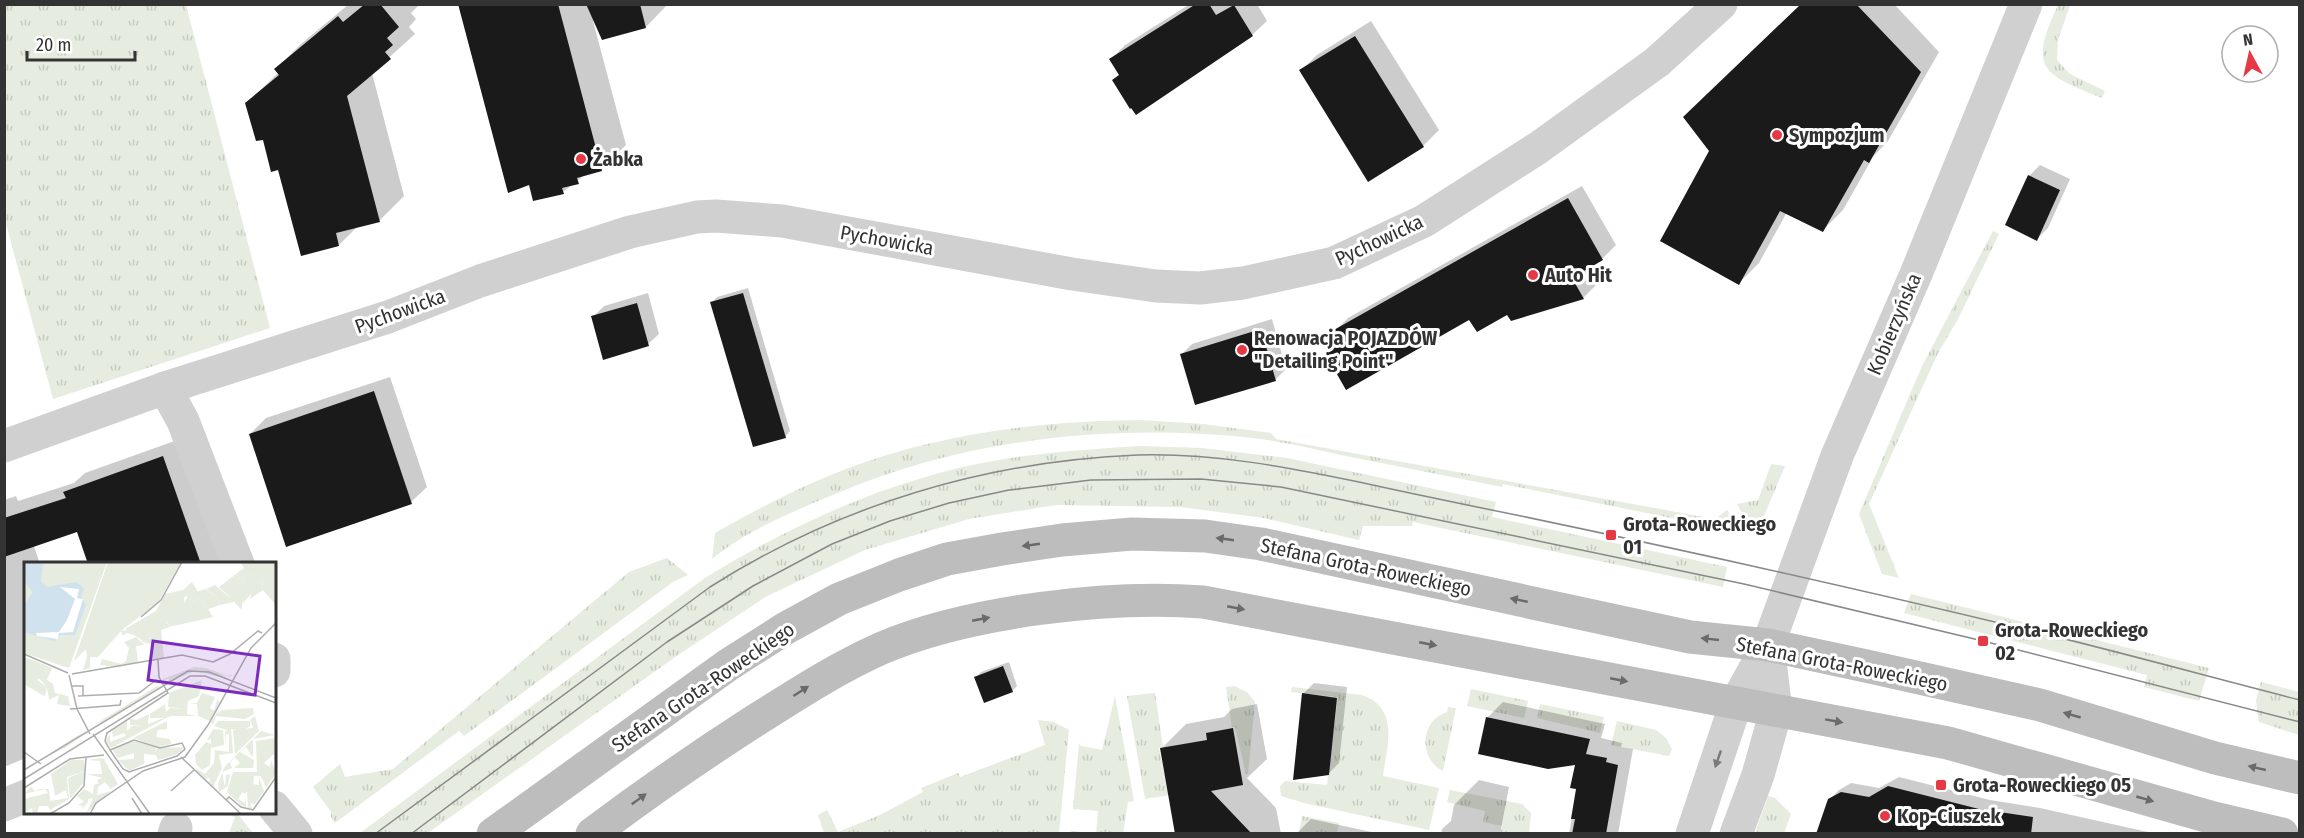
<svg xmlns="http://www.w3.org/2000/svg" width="2304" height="838" viewBox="0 0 2304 838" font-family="'Fira Sans Condensed',sans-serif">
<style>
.grass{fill:url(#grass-tufts)}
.shadow{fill:#0003}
.building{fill:#1a1a1a}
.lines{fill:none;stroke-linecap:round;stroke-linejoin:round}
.minor{stroke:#d0d0d0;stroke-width:33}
.tertiary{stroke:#d0d0d0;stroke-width:33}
.secondary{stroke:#bdbdbd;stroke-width:33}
.tram{stroke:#888;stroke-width:1.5}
.oneway{fill:#6a6a6a}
.oneway2{fill:#7a7a7a}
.poi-dot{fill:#e63946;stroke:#fff;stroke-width:2}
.labels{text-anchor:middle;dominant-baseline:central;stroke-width:6;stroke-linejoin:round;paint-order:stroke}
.poi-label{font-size:20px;font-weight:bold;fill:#333;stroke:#fff;text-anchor:start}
.street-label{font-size:20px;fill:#333;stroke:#fff}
.inset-road{fill:none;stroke:#adadad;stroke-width:1.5}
.view{fill:#7b2cbf;fill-opacity:0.15;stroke:#7b2cbf;stroke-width:3}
.inset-edge{fill:none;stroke:#333;stroke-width:3}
</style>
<defs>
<pattern id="grass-tufts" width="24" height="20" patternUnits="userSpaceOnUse" patternTransform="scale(1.5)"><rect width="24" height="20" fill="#e6ecdf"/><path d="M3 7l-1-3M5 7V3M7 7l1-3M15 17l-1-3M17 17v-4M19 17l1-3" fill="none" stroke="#c6cbc0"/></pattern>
</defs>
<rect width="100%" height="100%" fill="#fff"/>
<!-- grass -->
<g class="grass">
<path d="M 4,5 L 186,5 L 270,328 L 53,399 L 5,220 Z"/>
<path d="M 2058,5 L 2070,5 L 2058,40 L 2057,60 L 2070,74 L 2105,91 L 2102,98 C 2042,74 2028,69 2058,5 Z"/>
<path d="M 1993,231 L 1999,234 L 1958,319 L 1938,353 L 1869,504 L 1899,578 L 1882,574 L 1859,514 L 1922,366 Z"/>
<path d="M 1141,420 L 1203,424 L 1271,433 L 1276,439 L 1715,519 L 1727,510 L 1740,528 L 1736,531 L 1503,484 L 1502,487 C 1452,477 1402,467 1351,457 C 1319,450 1286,442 1253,438 C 1115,423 969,438 840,492 C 797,510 748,529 712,559 L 715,533 C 757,509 801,486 846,469 C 940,433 1042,421 1141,420 Z"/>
<path d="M 1140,446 L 1202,448 L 1287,458 L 1496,502 L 1492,517 L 1727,567 L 1723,587 L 1413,522 L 1412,526 L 1363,526 L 1359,540 L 1264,518 L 1180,507 L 1056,505 L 969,519 L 865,550 L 767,596 L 678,655 L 428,833 L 360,833 L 705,578 C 796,522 898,476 1004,459 C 1049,452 1094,449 1140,446 Z"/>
<path d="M 1771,464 L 1785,466 L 1759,528 L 1749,527 L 1737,504 L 1758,500 Z"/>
<path d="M 667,558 L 688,575 L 673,582 L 464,736 L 459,731 L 335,823 L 331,817 L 331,812 L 313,787 L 340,764 L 345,777 L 393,769 L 629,572 Z"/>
<path d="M 1911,594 L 2209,668 L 2199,701 L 2144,687 L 2147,675 L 1904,613 Z"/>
<path d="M 2261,682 L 2299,692 L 2299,735 L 2259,722 L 2256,701 Z"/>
<path d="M 1235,686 L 1248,693 L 1255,702 L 1248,774 L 1246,774 L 1235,727 L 1232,727 L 1226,687 Z"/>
<path d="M 1292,687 L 1362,695 C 1400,709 1387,745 1383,776 L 1439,788 L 1429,830 L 1304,803 L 1281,796 L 1280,786 L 1285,781 L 1327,785 L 1338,697 L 1291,692 Z"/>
<path d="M 1471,689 L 1528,701 L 1524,718 L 1467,706 Z"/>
<path d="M 1155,693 L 1163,747 L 1159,748 L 1164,773 L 1176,794 L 1145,799 L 1127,696 Z"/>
<path d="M 1115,696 L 1134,801 L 1128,802 L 1123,833 L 1071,833 L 1071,831 L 1096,833 L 1098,811 L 1073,809 L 1079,744 L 1081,746 L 1102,750 Z"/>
<path d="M 1540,704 L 1604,717 L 1600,733 L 1537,718 Z"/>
<path d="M 1448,707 L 1456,708 L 1443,771 C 1418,759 1420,720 1447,712 Z"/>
<path d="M 1038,720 L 1054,722 L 1069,730 L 1059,833 L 824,833 L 818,815 L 827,810 L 838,832 L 880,815 L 923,792 L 921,788 L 958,773 L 960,777 L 1045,745 Z"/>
<path d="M 1617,721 L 1656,730 L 1666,738 L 1672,749 L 1669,756 L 1611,745 Z"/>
<path d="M 1450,790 L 1522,804 L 1531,813 L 1529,833 L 1500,833 L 1502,826 L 1483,822 L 1485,811 L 1447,802 Z"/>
<path d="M 1768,796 L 1775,798 L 1791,814 L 1784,833 L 1755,833 Z"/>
<path d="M 225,813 L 237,813 L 253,833 L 229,833 L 235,817 Z"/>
<path d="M 1302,816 L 1339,823 L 1337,833 L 1299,833 Z"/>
</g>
<!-- shadow -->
<g class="shadow">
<path d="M 349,4 L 420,4 L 411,13 L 416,19 L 409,27 L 415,34 L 372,73 L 404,196 L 379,221 L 358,226 L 339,245 L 279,168 L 247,103 L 279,72 L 276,69 L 301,44 Z"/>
<path d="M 460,4 L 668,4 L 646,27 L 593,21 L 626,145 L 601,170 L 586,174 L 563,192 L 530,183 Z"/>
<path d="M 1190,4 L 1257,4 L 1267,21 L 1252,35 L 1114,80 L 1120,74 L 1111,59 L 1125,45 Z"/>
<path d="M 1802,4 L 1894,4 L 1939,52 L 1888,141 L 1873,157 L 1843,210 L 1823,230 L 1787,212 L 1759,263 L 1739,283 Z"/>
<path d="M 1371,21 L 1439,130 L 1423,146 L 1301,70 L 1317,55 Z"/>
<path d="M 2040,165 L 2070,179 L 2048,228 L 2037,239 L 2029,176 Z"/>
<path d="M 1582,186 L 1616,245 L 1602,259 L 1588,267 L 1597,284 L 1583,298 L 1511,319 L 1508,313 L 1334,332 L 1348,318 Z"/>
<path d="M 748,288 L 790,431 L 785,437 L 712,303 L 717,297 Z"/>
<path d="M 648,293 L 659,334 L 648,344 L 593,317 L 604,306 Z"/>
<path d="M 1272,319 L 1286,369 L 1275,380 L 1181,355 L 1192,344 Z"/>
<path d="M 390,377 L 427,487 L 411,502 L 250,434 L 266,418 Z"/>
<path d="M 183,438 L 227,564 L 90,564 L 78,530 L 34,546 L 40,564 L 26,564 L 26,758 L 4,767 L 4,500 L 16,496 L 18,501 L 74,483 L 85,473 Z"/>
<path d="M 1009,662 L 1017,686 L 1012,691 L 976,678 L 981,672 Z"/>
<path d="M 1314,683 L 1347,687 L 1339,763 L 1328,774 L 1303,694 Z"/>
<path d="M 1503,702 L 1605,724 L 1601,738 L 1622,743 L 1621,747 L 1633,749 L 1618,834 L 1569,834 L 1577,788 L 1577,764 L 1487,718 Z"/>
<path d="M 1257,704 L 1267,759 L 1247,778 L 1276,808 L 1281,834 L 1177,834 L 1161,749 L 1186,724 L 1224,717 L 1232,709 Z"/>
<path d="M 1899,777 L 1990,800 L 2040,808 L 2157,834 L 1815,834 L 1819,829 L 1829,800 L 1839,790 L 1851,783 L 1879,788 Z"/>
<path d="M 1479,780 L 1509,787 L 1500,834 L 1441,834 L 1442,829 L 1451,821 L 1454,805 Z"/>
<path d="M 1311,819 L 1381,834 L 1296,834 Z"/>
</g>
<!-- building -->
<g class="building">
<path d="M 365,4 L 380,4 L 399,27 L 387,38 L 393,45 L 385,52 L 391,59 L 347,96 L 380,222 L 336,233 L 339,246 L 301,256 L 278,170 L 271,172 L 263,140 L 256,141 L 245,103 L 279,75 L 274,69 L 338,16 L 343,22 Z"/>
<path d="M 458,4 L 558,4 L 602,171 L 577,178 L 579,184 L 562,188 L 564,194 L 533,201 L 529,185 L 508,193 Z"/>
<path d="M 586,4 L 640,4 L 646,28 L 602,40 Z"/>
<path d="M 1196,4 L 1209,4 L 1216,15 L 1234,5 L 1253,36 L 1136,115 L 1131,108 L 1130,109 L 1112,80 L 1119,75 L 1109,59 Z"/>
<path d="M 1801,4 L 1856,4 L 1921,72 L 1869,163 L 1864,160 L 1823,232 L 1780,211 L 1739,285 L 1660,241 L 1709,151 L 1683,117 Z"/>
<path d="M 1355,36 L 1424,147 L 1368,182 L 1299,70 Z"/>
<path d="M 2028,175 L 2060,190 L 2037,241 L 2005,225 Z"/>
<path d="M 1568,198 L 1603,260 L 1572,278 L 1584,299 L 1511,321 L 1507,315 L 1477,332 L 1469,320 L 1346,390 L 1326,355 L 1332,331 Z"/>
<path d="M 743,293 L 786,438 L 753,447 L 710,302 Z"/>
<path d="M 637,303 L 649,346 L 603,360 L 591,316 Z"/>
<path d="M 1261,329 L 1276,381 L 1195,405 L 1180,354 Z"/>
<path d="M 374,391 L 412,504 L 286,547 L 249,434 Z"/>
<path d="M 163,456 L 201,564 L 88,564 L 77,532 L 4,557 L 4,518 L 66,498 L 63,492 Z"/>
<path d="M 1003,666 L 1013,692 L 984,703 L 974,677 Z"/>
<path d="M 1302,693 L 1337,698 L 1329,775 L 1293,780 Z"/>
<path d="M 1486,717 L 1590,739 L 1586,754 L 1607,758 L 1606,762 L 1618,765 L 1606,834 L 1572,834 L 1575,819 L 1571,819 L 1576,789 L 1570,788 L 1575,765 L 1548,769 L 1478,754 Z"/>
<path d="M 1233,728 L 1243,785 L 1211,791 L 1252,834 L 1175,834 L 1160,748 L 1207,740 L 1206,733 Z"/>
<path d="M 1888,786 L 1979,809 L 2033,817 L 2031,834 L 1816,834 L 1828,799 L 1841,792 L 1869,797 Z"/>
</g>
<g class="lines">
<!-- minor -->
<g class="minor">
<path d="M 165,388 L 183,421 L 238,564"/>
<path d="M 4,446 L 165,388 L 388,317 L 480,281 L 630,232 L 697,217 L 716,216 L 782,221 L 1072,274 L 1156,286 L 1200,288 L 1243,283 L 1334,263 L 1424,221 L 1538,148 L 1657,62 L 1721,4"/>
<path d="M 274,659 L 274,671"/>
<path d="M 4,805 L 26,796"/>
<path d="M 274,807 L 296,834"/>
<path d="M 174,834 L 176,828"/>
</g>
<!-- tertiary -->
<g class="tertiary">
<path d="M 1692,834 L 1736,703 L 1768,645 L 1837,456 L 1916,274 L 2026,4"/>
<path d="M 1736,834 L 1758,775 L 1776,711 L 1768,645"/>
</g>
<!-- secondary -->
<g class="secondary">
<path d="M 493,834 L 728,665 L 786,628 L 839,599 L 899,575 L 947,559 L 1002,549 L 1062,540 L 1132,534 L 1205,536 L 1261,544 L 1690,637 L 1768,645 L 1866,666 L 2040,705 L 2215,758 L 2300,778"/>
<path d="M 592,834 C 645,794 700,756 756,720 C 797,694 837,668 882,648 C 969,611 1109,595 1203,602 L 1948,743 L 2210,817 L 2282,834"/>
</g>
<!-- tram -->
<g class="tram">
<path d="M 375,834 L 710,587 C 839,505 986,461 1138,455 C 1213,453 1287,467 1359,482 C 1413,494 1467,505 1521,516 C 1688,551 1854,588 2020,628 C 2113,650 2206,676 2300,700"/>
<path d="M 411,834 L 667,642 L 753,586 L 832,544 L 890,521 L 949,503 L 1009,490 L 1091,480 L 1201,479 L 1281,487 L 1744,584 L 1983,641 L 2300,722"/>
</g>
</g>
<!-- one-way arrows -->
<defs><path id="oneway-solid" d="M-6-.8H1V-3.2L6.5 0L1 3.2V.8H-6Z" transform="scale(1.5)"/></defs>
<g class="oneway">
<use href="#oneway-solid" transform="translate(1225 539) rotate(-172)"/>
<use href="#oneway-solid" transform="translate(1031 545) rotate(172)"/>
<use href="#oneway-solid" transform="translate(1519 600) rotate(-168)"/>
<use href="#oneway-solid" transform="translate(1236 608) rotate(11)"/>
<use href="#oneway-solid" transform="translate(981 619) rotate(-11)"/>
<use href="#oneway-solid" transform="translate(1710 639) rotate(-174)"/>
<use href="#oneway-solid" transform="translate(1428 644) rotate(11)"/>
<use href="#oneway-solid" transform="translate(1619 680) rotate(11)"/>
<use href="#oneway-solid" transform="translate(801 691) rotate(-33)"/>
<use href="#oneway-solid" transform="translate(2072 715) rotate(-164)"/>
<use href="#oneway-solid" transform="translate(1834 721) rotate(10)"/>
<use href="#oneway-solid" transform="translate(2257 768) rotate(-167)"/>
<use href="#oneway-solid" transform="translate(639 799) rotate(-36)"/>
<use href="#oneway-solid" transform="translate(2145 799) rotate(16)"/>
</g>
<use class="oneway2" href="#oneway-solid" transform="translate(1718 759) rotate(109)"/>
<!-- markers -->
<g class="poi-dot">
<circle cx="1777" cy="135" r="6"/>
<circle cx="581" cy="159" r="6"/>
<circle cx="1533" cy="275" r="6"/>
<circle cx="1242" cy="350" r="6"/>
<rect x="1605" y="529" width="12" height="12" rx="3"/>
<rect x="1977" y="635" width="12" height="12" rx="3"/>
<rect x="1935" y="779" width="12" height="12" rx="3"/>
<circle cx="1885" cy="816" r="6"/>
</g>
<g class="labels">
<!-- poi labels -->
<g class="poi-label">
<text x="1789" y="135">Sympozjum</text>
<text x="593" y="159">Żabka</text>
<text x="1545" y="275">Auto Hit</text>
<text x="1254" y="338">Renowacja POJAZDÓW<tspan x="1254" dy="23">"Detailing Point"</tspan></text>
<text x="1623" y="524">Grota-Roweckiego<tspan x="1623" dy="23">01</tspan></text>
<text x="1995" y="630">Grota-Roweckiego<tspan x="1995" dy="23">02</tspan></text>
<text x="1953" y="785">Grota-Roweckiego 05</text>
<text x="1897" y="816">Kop-Ciuszek</text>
</g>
<!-- street labels -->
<g class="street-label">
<text transform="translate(887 240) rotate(10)">Pychowicka</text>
<text transform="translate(1379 240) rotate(-25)">Pychowicka</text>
<text transform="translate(400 311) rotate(-20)">Pychowicka</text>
<text transform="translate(1894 324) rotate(-67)">Kobierzyńska</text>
<text transform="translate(1366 567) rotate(12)">Stefana Grota-Roweckiego</text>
<text transform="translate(1842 664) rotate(11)">Stefana Grota-Roweckiego</text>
<text transform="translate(703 687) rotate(-34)">Stefana Grota-Roweckiego</text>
</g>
</g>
<!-- overview -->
<g transform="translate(24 562)">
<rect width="252" height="252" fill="#fff"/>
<path d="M 223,10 L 237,21 L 218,42 L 218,48 L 211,41 L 212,33 L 206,35 L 195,25 L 212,12 L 221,23 L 219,14 ZM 245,10 L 252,10 L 252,43 L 239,28 L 238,13 ZM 181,27 L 193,35 L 196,43 L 184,47 L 177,36 L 169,39 L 164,33 ZM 141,60 L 148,64 L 137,68 L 140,96 L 129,98 L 127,82 L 116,79 L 125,77 ZM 0,95 L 14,100 L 23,109 L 13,118 L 23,125 L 21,134 L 6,124 L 0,129 L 6,123 L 14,128 L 22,125 L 0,114 ZM 170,105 L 182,106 L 205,114 L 209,112 L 206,115 L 195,111 L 205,117 L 171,109 L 142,121 L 146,116 L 139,119 L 139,117 ZM 178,118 L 175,134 L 164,139 L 163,152 L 172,154 L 146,154 L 87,186 L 82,179 L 86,172 L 86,180 L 102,174 L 100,171 L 89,175 L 88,169 L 103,159 L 103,169 L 108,164 L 119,164 L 106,163 L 106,157 L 113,158 L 125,152 L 124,162 L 140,156 L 126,156 L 126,152 L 141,142 L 142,150 L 146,146 L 162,147 L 144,145 L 145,131 ZM 133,124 L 136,125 L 96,151 L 71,166 L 78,159 L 67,165 ZM 178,131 L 191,135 L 186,146 L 190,149 L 193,138 L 196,140 L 186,159 L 174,154 L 173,142 L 165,142 L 173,141 ZM 195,147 L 194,152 L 198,148 L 229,146 L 230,152 L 221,157 L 192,154 L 189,163 L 187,160 ZM 194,159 L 226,159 L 226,164 L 219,169 L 207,167 L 209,191 L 195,193 L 198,206 L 189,225 L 182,218 L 186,220 L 185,216 L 181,217 L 173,209 L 173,207 L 181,212 L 190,201 L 191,188 L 205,190 L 205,172 L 202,172 L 202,185 L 201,170 L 203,168 L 190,164 ZM 189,167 L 199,168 L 200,183 L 187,186 L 186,203 L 178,208 L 172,202 L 171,193 L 182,180 L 187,182 L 187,177 L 183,178 ZM 63,169 L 44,184 L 15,199 L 51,175 ZM 237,169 L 251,173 L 229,177 L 229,192 L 228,195 L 222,185 L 216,190 L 230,198 L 229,206 L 210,206 L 216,201 L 211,195 L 206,200 L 208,206 L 198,210 L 201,225 L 202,213 L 206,212 L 204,224 L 195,230 L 194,222 L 200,206 L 203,202 L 229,177 ZM 252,176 L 252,207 L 250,192 L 240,201 L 246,205 L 247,198 L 252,211 L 242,226 L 237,214 L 230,214 L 229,222 L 235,223 L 235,216 L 240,229 L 231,242 L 226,241 L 228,247 L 224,246 L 223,229 L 221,232 L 219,230 L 214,237 L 221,241 L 222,234 L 222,245 L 217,243 L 203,230 L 209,210 L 233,210 L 232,179 ZM 109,179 L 132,185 L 131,192 L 133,186 L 160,185 L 154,192 L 134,198 L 132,193 L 120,192 L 120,202 L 105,209 L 94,198 L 110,197 L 110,191 L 94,196 L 88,187 ZM 79,196 L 94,222 L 87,227 L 81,220 L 74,225 L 73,233 L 87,229 L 62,252 L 69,236 L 64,237 L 64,240 L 57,248 L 59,244 L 54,243 L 60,240 L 53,234 L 60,227 L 69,232 L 70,223 L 75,221 L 73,218 L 78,216 L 63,212 L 78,212 L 76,199 L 63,198 ZM 47,198 L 60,198 L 61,209 L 43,215 L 45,237 L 26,248 L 24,244 L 15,244 L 13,252 L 9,252 L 8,246 L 0,251 L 0,237 L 24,231 L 21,227 L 0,232 L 7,225 L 11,229 L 16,227 L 25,227 L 26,239 L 44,236 L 42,228 L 31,234 L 27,212 Z" fill="#e6ecdf"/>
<path d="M 216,0 L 252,0 L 252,10 L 238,13 L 239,28 L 226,37 L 228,29 L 237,21 L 223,10 L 219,14 L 221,23 L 212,12 L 220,6 ZM 81,14 L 100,67 L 97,69 L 106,68 L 110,73 L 103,71 L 99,74 L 97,69 L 74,95 L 66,95 L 66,106 L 59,108 L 63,94 L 60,80 L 92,71 L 62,73 ZM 191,23 L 205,35 L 212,33 L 214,39 L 196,43 L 193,35 L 182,27 ZM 164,33 L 169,39 L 177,36 L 189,55 L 163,61 L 159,45 ZM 112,75 L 120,83 L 112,84 L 114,100 L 95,105 L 76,103 L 78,97 L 97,102 L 102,99 L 105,86 L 100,80 ZM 14,100 L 28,106 L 23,118 L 29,122 L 31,131 L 44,134 L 46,144 L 33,142 L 35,133 L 25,138 L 23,125 L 12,113 L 13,109 L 23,109 Z" fill="#e6ecdf"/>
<path d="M 168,20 L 174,30 L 160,35 L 163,61 L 148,64 L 142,60 L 121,80 L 101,67 L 132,49 L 141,32 L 159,28 Z" fill="#e6ecdf"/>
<path d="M 0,0 L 83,0 L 45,106 L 0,91 ZM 84,0 L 158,0 L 133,42 L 99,67 L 66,83 L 50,99 ZM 2,112 L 22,125 L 20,134 L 0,122 ZM 231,154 L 235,169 L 211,192 L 209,168 L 229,166 L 226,158 ZM 143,159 L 143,167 L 134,168 L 132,175 L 146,177 L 147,182 L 135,185 L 109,176 ZM 61,209 L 59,221 L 46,237 L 44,216 Z" fill="#e6ecdf"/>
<path d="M 76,42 L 94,68 L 87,72 L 83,68 L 59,80 L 61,74 L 80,63 L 72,45 Z" fill="#e6ecdf"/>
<path d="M 0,0 L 19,0 L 17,20 L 23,25 L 52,20 L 60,26 L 57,34 L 62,43 L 51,73 L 37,73 L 30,79 L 0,70 L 0,43 L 9,30 L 0,19 Z" fill="#cfe2ee"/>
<path d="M 36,25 L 55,27 L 53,36 L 59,37 L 49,70 L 35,71 L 34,77 L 13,74 L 12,71 L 35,70 L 43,58 L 51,37 Z" fill="#fff"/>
<path class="inset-road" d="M 117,55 L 137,38 L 158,0M 0,92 L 44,111M 48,112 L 158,93 L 189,100 L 206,92 L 234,69 L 238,71M 45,113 L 53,147 L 66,172M 48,124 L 59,124 L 59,134M 54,134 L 115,131 L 132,118M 46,147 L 96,143 L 97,138M 69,172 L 126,252M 86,188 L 110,178 L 136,186 L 158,181 L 161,187 L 153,194 L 105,210 L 99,207 L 86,188 L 81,179 L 83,171 L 144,131 L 135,115 L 134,98M 0,190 L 17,202M 157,195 L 217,252M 0,208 L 164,109 L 185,110 L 252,136M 0,217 L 166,114 L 181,114 L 252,141M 0,226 L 46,197 L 80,193M 147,229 L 170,208M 108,236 L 118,252M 202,238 L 205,235 L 217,245 L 229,248 L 252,215M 26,252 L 45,241 L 60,224 L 62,196M 66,252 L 72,241 L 119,209 L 161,195 L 184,163 L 227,86 L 252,61"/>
<path class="view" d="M 129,79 L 236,94 L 231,133 L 124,118 Z"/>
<rect width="252" height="252" class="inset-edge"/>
</g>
<!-- border -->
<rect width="2304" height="838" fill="none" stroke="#333333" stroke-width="12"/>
<!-- north arrow -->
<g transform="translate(2250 54) rotate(352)"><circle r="28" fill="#ffffff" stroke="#adadad" stroke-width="1.5"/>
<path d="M0-4.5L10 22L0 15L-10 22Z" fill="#e63946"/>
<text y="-9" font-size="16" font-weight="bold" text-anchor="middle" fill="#333333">N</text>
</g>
<!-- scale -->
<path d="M27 51v9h108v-9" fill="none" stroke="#333333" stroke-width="3"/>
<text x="36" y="51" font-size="18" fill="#333333" stroke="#ffffff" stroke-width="4.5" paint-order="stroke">20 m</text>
</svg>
